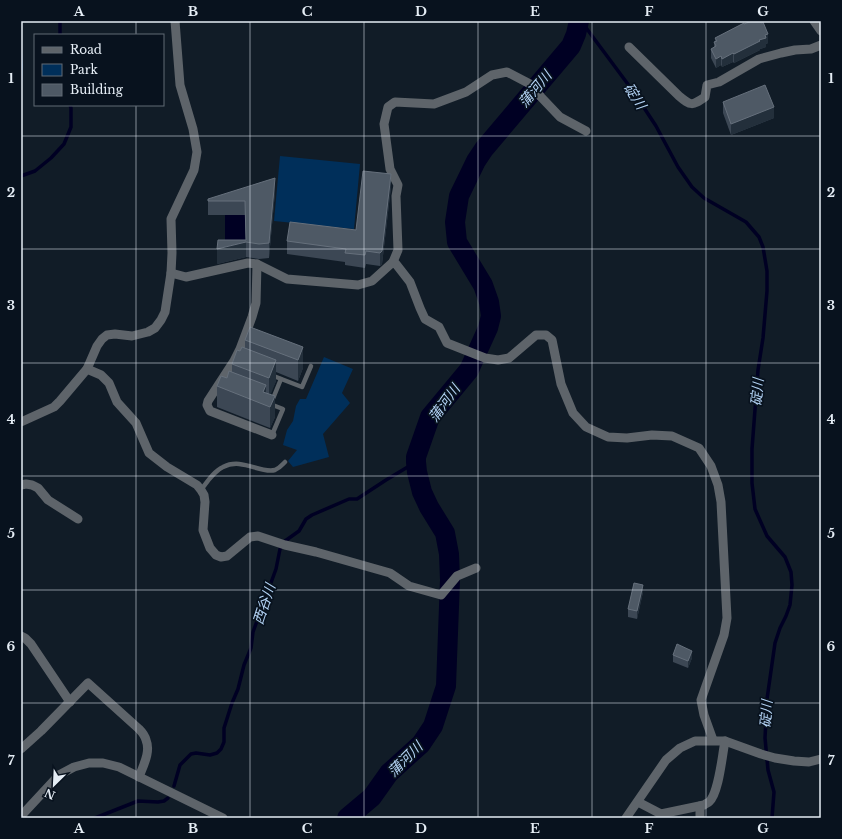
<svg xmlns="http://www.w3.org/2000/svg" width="842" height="839" viewBox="0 0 842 839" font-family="'Libre Baskerville','Noto Sans JP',serif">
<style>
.green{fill:#002f5a}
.water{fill:#000023}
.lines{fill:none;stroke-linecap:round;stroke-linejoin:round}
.stream{stroke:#000023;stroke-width:3.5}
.river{stroke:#000023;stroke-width:20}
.service{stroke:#5e646a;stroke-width:4.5}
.minor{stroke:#5e646a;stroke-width:9}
.wall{fill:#3c4754}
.shaded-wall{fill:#232f3b}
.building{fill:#4e5965;stroke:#66707c}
.grid{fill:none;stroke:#e5edf5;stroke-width:1;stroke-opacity:0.55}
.labels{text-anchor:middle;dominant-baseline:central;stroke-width:3.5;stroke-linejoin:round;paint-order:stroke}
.water-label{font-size:14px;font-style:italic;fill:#b3d3f5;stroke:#08121e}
.neatline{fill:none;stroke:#e5edf5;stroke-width:1.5}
.grid-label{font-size:13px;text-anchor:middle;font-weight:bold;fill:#e5edf5}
</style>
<rect width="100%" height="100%" fill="#111c27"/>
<!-- green -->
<g class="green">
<path d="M 21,40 L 23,66 L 21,103 Z"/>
<path d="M 280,156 L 360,164 L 354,229 L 274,221 Z"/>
<path d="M 324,357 L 353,369 L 342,393 L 350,403 L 323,434 L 329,457 L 293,467 L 288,461 L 297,450 L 283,445 L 287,430 L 293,421 L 296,406 L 300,399 L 306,399 Z"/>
</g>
<!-- water -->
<path class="water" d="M 225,215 L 245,215 L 246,255 L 225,255 Z"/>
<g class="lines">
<!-- stream -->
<g class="stream">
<path d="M 60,21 L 60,35"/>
<path d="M 581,21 L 633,91 L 656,126 L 678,167 L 692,187 L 704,198 L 746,222 L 759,237 L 763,247 L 767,271 L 767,291 L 763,338 L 758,370 L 752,449 L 752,483 L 755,509 L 767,536 L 785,557 L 791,572 L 792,585 L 790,605 L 786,616 L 780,628 L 775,643 L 767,699 L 765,738 L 768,770 L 774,792 L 772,818"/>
<path d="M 21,176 L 35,171 L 51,158 L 64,144 L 71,127 L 71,108 L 70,105"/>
<path d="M 174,786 L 180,765 L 191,754 L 196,753 L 210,755 L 217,753 L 221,749 L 224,742 L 224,728 L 232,703 L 238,689 L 244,665 L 251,648 L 253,632 L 276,569 L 280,549 L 285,541 L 299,531 L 306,519 L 312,515 L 349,499 L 357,499 L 386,480 L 416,462"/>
<path d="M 95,818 L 138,801 L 158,802 L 164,801 L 168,798"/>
</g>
<!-- river -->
<path class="river" d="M 347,818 L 372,797 L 389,773 L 421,744 L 433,726 L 446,686 L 447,659 L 450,580 L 449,554 L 445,533 L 429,507 L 422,492 L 417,472 L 416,462 L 416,457 L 430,417 L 469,370 L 488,328 L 491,316 L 489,302 L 483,285 L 457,242 L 455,222 L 459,196 L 476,161 L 484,149 L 571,46 L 576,34 L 579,21"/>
<!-- service -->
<g class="service">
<path d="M 271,375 L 302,387 L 311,366"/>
<path d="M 272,401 L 281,379"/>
<path d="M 270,404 L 283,409 L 272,435"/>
<path d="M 201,490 C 207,482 214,471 223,467 C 242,457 260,474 275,470 C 280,468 282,465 285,462"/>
</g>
<!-- minor -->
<g class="minor">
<path d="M 814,21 L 821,31"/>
<path d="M 629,47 L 679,96 C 691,106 692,106 705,97 L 707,85 L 719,82 L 759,59 L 781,53 L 795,50 L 811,49 L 821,45"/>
<path d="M 393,262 L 398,250 L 396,196 L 398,185 L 390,169 L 384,124 L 388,107 L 395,102 L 434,104 L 466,92 L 492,75 L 507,72 L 530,84 L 541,97 L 560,117 L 586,131"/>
<path d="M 257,264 L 256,303 L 252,317 L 240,349 L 234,361 L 208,401 L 207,405 L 210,411 L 272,435"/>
<path d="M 171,273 L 186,277 L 248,263 L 257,264 L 287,279 L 358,285 L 372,281 L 393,262 L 396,264 L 410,282 L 420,308 L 425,319 L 439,327 L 447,343 L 485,358 L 498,360 L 509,358 L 536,335 L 546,335 L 552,340 L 561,384 L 573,413 L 586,427 L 608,437 L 627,438 L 652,435 L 672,436 L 699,448 L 711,466 L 718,485 L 721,502 L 727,618 L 724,635 L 701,700 L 704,715 L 713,740"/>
<path d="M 87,369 L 101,375 L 109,383 L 117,402 L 136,423 L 149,453 L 167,467 L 197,485 L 201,490 L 204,495 L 205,502 L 203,530 L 210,548 L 216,555 L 221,557 L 227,556 L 250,537 L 258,536 L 285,545 L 316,552 L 390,573 L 409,586 L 441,595 L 457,576 L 476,568"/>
<path d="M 21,422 L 54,407 L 60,401 L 87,369 L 97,346 L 102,339 L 107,335 L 115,334 L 132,336 L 148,332 L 155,328 L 161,320 L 165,312 L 171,273 L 172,253 L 171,219 L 194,170 L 197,152 L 193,129 L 180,85 L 175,21"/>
<path d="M 21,485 L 26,484 L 32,485 L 38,488 L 48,500 L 78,519"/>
<path d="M 21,636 L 25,638 L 31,644 L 70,702"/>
<path d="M 21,749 L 41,731 L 88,683 L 139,729 C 142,732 145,736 146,740 C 151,752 143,766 139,777"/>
<path d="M 638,802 L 661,814"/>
<path d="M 21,816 L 59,775 L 74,767 L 89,763 L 103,763 L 119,767 L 223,818"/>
<path d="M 626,818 L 666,760 L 680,748 L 695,741 L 725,741 L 761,754 L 775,758 L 794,761 L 809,762 L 821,759"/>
<path d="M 660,818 L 661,814 L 704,805 C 705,804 707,803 709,802 C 719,793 722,756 725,741"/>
<path d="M 700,818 L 700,806"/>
</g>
</g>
<!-- wall -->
<g class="wall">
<path d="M 744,24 L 768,43 L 766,44 L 766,47 L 760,49 L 760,50 L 734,63 L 733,62 L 722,67 L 721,65 L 716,68 L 711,58 L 711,49 L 714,48 L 714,42 L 715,41 L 715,38 Z"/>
<path d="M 723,102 L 774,118 L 731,135 L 723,113 Z"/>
<path d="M 391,187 L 382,264 L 380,266 L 366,264 L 365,268 L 345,265 L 345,262 L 287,254 L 287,241 L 356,230 Z"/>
<path d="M 275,192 L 269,258 L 259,259 L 246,257 L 217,264 L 246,240 L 245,215 L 208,215 L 208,199 Z"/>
<path d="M 245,340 L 303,347 L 303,368 L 298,381 L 276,372 L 276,381 L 270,394 L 275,417 L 270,428 L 217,407 L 217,386 L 227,378 L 232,372 L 232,364 L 240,351 L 245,348 Z"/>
<path d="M 643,592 L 637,619 L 628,617 L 628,609 Z"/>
<path d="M 673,655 L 692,658 L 688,668 L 673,662 Z"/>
</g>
<!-- shaded-wall -->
<g class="shaded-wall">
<path d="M 768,34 L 768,43 L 766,44 L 766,47 L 760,49 L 760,50 L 734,63 L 734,54 L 759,40 L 765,35 Z"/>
<path d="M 733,53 L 733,62 L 722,67 L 722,59 Z"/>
<path d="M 721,56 L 721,65 L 716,68 L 716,59 Z"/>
<path d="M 774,107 L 774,118 L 731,135 L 731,124 Z"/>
<path d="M 391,174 L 391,187 L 382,264 L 380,266 L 380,253 Z"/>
<path d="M 275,178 L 275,192 L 269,258 L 269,243 Z"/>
<path d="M 246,242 L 246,257 L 217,264 L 217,249 Z"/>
<path d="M 303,347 L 303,368 L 298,381 L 298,360 Z"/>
<path d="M 276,360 L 276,381 L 269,399 L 269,378 Z"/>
<path d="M 266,385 L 266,405 L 263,392 Z"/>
<path d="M 275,396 L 275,417 L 270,428 L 270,407 Z"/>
<path d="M 643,585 L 643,592 L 637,619 L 637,611 Z"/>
<path d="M 692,651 L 692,658 L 688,668 L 688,661 Z"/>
</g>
<!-- building -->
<g class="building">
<path d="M 752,21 L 760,21 L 761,23 L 763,22 L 768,34 L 765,35 L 766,38 L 759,40 L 760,41 L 734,54 L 733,53 L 722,59 L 721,56 L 716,59 L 711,49 L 716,46 L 714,42 L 717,41 L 715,38 L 744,23 L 744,24 Z"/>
<path d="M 765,85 L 774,107 L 731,124 L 723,102 Z"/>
<path d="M 363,171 L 391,174 L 382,251 L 380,253 L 366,251 L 365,255 L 345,253 L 346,249 L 287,241 L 290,222 L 356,230 Z"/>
<path d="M 275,178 L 269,243 L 259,244 L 246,242 L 217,249 L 218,240 L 246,240 L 245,201 L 208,201 L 208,199 Z"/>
<path d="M 250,327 L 303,347 L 298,360 L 245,340 Z"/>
<path d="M 242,347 L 276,360 L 269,378 L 232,364 L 237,350 L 240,351 Z"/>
<path d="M 229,371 L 266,385 L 263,392 L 275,396 L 270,407 L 217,386 L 221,376 L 227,378 Z"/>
<path d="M 634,583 L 643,585 L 637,611 L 628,609 Z"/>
<path d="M 677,644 L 692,651 L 688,661 L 673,655 Z"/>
</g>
<!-- grid -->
<path class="grid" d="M 136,21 L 136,35M 250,21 L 250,818M 364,21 L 364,818M 478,21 L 478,818M 592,21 L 592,818M 706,21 L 706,818M 136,105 L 136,818M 21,136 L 821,136M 21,249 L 821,249M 21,363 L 821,363M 21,476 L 821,476M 21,590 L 821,590M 21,703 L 821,703"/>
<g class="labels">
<!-- water labels -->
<g class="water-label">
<text transform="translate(535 89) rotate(-50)">蒲河川</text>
<text transform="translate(635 96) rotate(57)">碇川</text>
<text transform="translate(757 392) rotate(-85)">碇川</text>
<text transform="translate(444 403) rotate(-54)">蒲河川</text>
<text transform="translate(264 604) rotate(-72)">西谷川</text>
<text transform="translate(766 714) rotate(-86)">碇川</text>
<text transform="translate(405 759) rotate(-45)">蒲河川</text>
</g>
</g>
<!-- border -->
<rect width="842" height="839" fill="none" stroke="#08121e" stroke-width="44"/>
<!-- legend -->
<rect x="34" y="34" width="130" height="72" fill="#08121e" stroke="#606a74"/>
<rect x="42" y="47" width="20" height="6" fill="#5e646a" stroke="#606a74"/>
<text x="70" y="54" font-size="12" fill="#e5edf5">Road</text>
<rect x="42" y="64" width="20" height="12" fill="#002f5a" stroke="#606a74"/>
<text x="70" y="74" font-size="12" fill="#e5edf5">Park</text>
<rect x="42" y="84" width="20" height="12" fill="#4e5965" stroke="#606a74"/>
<text x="70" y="94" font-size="12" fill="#e5edf5">Building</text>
<!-- north arrow -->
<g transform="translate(54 785) rotate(204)" stroke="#08121e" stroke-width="3" paint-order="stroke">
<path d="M0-3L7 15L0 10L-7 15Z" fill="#e5edf5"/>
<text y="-6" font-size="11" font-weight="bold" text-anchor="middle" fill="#e5edf5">N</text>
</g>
<rect x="22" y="22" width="798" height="795" class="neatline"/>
<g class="grid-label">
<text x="79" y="16">A</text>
<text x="193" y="16">B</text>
<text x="307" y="16">C</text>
<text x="421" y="16">D</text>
<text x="535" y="16">E</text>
<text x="649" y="16">F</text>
<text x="763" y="16">G</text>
<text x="11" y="83">1</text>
<text x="831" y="83">1</text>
<text x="11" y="197">2</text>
<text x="831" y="197">2</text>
<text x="11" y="310">3</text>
<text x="831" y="310">3</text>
<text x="11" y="424">4</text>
<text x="831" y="424">4</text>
<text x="11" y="538">5</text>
<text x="831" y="538">5</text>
<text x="11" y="651">6</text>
<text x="831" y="651">6</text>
<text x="11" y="765">7</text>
<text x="831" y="765">7</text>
<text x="79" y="833">A</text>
<text x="193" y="833">B</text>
<text x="307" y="833">C</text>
<text x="421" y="833">D</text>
<text x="535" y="833">E</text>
<text x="649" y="833">F</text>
<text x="763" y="833">G</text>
</g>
</svg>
